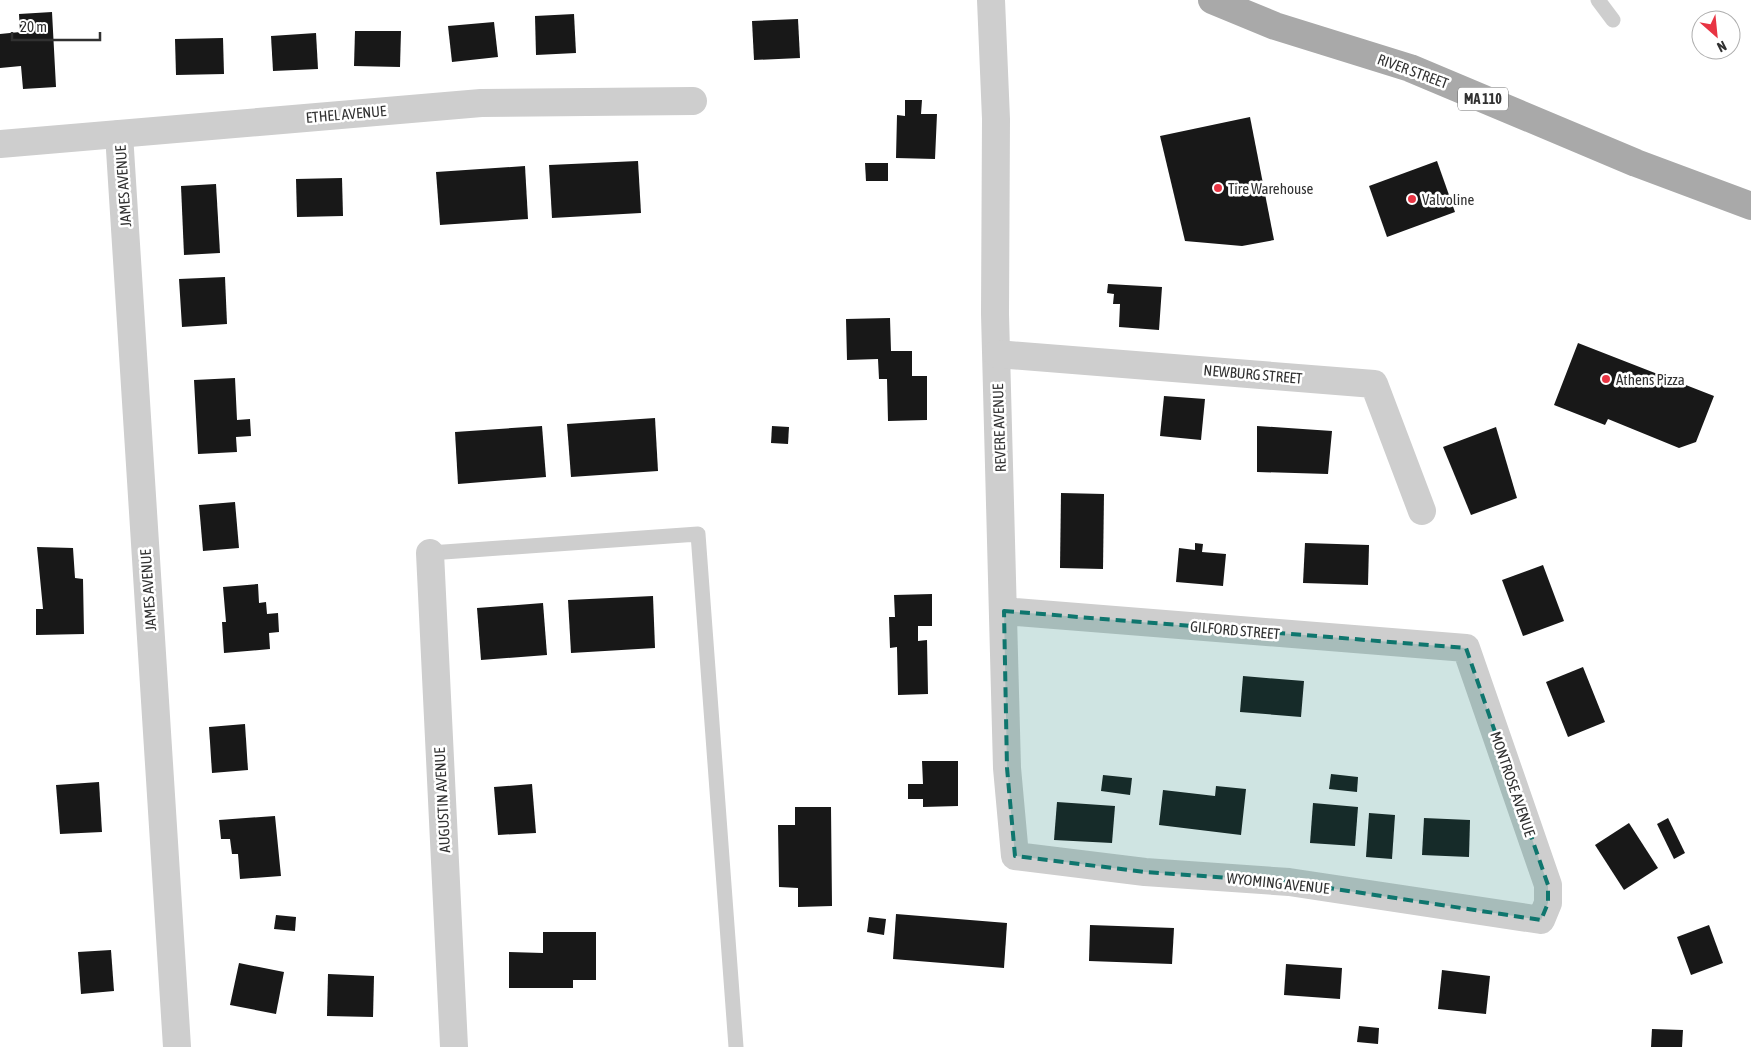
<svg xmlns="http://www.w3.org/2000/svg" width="1751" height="1047" viewBox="0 0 1751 1047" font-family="'Asap Condensed',sans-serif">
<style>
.building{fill:#181818}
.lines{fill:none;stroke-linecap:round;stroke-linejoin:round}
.service{stroke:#cecece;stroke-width:15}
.minor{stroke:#cecece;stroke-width:28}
.primary{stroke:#a9a9a9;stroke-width:28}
.marked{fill:#0f766e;fill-opacity:0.2;stroke:#0f766e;stroke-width:4;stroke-dasharray:10 6;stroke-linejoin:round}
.poi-dot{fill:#e83443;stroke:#fff;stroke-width:2}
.labels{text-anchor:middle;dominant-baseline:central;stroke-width:5;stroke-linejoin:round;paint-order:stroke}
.shield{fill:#fff;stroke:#6f6f6f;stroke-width:1}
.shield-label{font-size:14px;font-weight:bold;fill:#313131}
.street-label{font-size:15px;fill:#313131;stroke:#fff}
.poi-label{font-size:15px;fill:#313131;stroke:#fff;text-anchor:start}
</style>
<rect width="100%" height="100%" fill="#fff"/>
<!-- building -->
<g class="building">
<path d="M 52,12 L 56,87 L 23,89 L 21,66 L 0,68 L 0,34 L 20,32 L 19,14 Z"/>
<path d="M 574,14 L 576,53 L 536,55 L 535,16 Z"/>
<path d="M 798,19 L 800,58 L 754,60 L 752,21 Z"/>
<path d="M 494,22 L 498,57 L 452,62 L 448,26 Z"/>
<path d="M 355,31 L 401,31 L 400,67 L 354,66 Z"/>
<path d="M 316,33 L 318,69 L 273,71 L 271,36 Z"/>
<path d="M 223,38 L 224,74 L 176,75 L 175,39 Z"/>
<path d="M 905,100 L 922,100 L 921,114 L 937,114 L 935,159 L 896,158 L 897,115 L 905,116 Z"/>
<path d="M 1250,117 L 1274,240 L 1242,246 L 1185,241 L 1160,136 Z"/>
<path d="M 638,161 L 641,213 L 552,218 L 549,165 Z"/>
<path d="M 1437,161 L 1455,212 L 1387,237 L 1369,186 Z"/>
<path d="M 865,163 L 888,163 L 888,181 L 866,181 Z"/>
<path d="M 525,166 L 528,219 L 440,225 L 436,172 Z"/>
<path d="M 342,178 L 343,216 L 297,217 L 296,179 Z"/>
<path d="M 216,184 L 220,253 L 184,255 L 181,186 Z"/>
<path d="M 225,277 L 227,324 L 182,327 L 179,279 Z"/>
<path d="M 1108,284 L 1162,287 L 1159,330 L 1119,327 L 1120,304 L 1113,304 L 1114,294 L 1107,293 Z"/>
<path d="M 890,318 L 891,351 L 912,351 L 912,376 L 927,376 L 927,420 L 888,421 L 887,379 L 879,379 L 878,359 L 847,360 L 846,319 Z"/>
<path d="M 1578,343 L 1714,396 L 1696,442 L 1679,448 L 1608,419 L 1605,425 L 1554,405 Z"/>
<path d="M 235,378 L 237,420 L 250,419 L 251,436 L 236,437 L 237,452 L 198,454 L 194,380 Z"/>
<path d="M 1164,396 L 1205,399 L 1201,440 L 1160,436 Z"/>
<path d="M 655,418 L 658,471 L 571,477 L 567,424 Z"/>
<path d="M 542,426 L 546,477 L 458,484 L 455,432 Z"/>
<path d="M 772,426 L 789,427 L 788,444 L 771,443 Z"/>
<path d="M 1257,426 L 1332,431 L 1328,474 L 1257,472 Z"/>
<path d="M 1496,427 L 1517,498 L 1471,515 L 1443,447 Z"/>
<path d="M 1061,493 L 1104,494 L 1103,569 L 1060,568 Z"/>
<path d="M 235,502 L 239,548 L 203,551 L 199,505 Z"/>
<path d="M 1195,543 L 1203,544 L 1202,552 L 1226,554 L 1223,586 L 1176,582 L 1179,548 L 1195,550 Z"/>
<path d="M 1305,543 L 1369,545 L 1368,585 L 1303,583 Z"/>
<path d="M 37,547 L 73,548 L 75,578 L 83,579 L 84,634 L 36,635 L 36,609 L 43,609 Z"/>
<path d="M 1543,565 L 1564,621 L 1523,636 L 1502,580 Z"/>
<path d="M 258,584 L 259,603 L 266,602 L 267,614 L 278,613 L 279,632 L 269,633 L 270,649 L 224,653 L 222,622 L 226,622 L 223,587 Z"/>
<path d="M 932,594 L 932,626 L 918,626 L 918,641 L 927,640 L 928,694 L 898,695 L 897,647 L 890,648 L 889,617 L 895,617 L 894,595 Z"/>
<path d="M 653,596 L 655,648 L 571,653 L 568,600 Z"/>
<path d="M 543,603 L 547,655 L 481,660 L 477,608 Z"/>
<path d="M 1583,667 L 1605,722 L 1568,737 L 1546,682 Z"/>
<path d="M 1243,676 L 1304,681 L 1301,717 L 1240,712 Z"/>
<path d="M 245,724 L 248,770 L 212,773 L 209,727 Z"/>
<path d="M 922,761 L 958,761 L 958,806 L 923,807 L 923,799 L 908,799 L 908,784 L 923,784 Z"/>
<path d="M 1331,774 L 1358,777 L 1357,792 L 1329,789 Z"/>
<path d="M 1103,775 L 1132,778 L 1130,795 L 1101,791 Z"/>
<path d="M 99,782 L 102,832 L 60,834 L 56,785 Z"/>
<path d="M 532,784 L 536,833 L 498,835 L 494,787 Z"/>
<path d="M 1216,786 L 1246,789 L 1241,835 L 1159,825 L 1163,790 L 1215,796 Z"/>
<path d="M 1057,802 L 1115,806 L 1112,843 L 1054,840 Z"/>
<path d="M 1313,803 L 1358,807 L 1355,846 L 1310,843 Z"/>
<path d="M 795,807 L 831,807 L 832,906 L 798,907 L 798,888 L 779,887 L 778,825 L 795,825 Z"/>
<path d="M 1369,813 L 1395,815 L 1392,859 L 1366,857 Z"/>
<path d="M 275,816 L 281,876 L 240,879 L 238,854 L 232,854 L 230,839 L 221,839 L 219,820 Z"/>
<path d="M 1424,818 L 1470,820 L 1469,857 L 1422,855 Z"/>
<path d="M 1668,818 L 1685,853 L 1674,859 L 1657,824 Z"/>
<path d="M 1629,823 L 1658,868 L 1624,890 L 1595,845 Z"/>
<path d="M 896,914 L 1007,923 L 1004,968 L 893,959 Z"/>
<path d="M 276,915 L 296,917 L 295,931 L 274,929 Z"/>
<path d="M 869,917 L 886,919 L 884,935 L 867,932 Z"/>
<path d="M 1090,925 L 1174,928 L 1172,964 L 1089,961 Z"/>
<path d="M 1709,925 L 1723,963 L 1691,975 L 1677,937 Z"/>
<path d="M 543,932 L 596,932 L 596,980 L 573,980 L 573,988 L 509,988 L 509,952 L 543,953 Z"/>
<path d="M 111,950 L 114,991 L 81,994 L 78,952 Z"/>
<path d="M 239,963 L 284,972 L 276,1014 L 230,1005 Z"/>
<path d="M 1286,964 L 1342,968 L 1340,999 L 1284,995 Z"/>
<path d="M 1442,970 L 1490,976 L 1486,1014 L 1438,1009 Z"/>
<path d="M 328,974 L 374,976 L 373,1017 L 327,1016 Z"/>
<path d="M 1359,1026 L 1379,1028 L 1378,1044 L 1357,1042 Z"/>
<path d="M 1652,1029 L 1683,1030 L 1682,1047 L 1651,1047 Z"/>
</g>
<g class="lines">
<!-- service -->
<g class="service">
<path d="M 1598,0 L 1613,20"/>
<path d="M 430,553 L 698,534 L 736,1047"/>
</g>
<!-- minor -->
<g class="minor">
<path d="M 991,0 L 996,119 L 995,314 L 1007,768 L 1015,856 L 1145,872 L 1289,882 L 1541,920 L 1548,903 L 1548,885 L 1466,648 L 1004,611"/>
<path d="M 119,134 L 177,1047"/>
<path d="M 0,144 L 481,103 L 693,101"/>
<path d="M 997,354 L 1374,384 L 1422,511"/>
<path d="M 430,553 L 454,1047"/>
</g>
<!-- primary -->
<path class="primary" d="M 1212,0 L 1275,26 L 1410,68 L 1636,163 L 1751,206"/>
</g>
<!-- marked area -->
<path class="marked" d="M 1004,611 L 1466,648 L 1548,885 L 1548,903 L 1541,920 L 1289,882 L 1145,872 L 1015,856 L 1007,768 Z"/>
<!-- markers -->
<g class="poi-dot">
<circle cx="1218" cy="188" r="5"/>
<circle cx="1412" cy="199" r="5"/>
<circle cx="1606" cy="379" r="5"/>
</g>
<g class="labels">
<!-- shield labels -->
<rect class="shield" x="1458" y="87.5" width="50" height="23" rx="4"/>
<g class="shield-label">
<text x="1483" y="99">MA 110</text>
</g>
<!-- street labels -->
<g class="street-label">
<text transform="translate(1413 71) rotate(20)">RIVER STREET</text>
<text transform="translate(346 114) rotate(-5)">ETHEL AVENUE</text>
<text transform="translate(123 186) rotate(-94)">JAMES AVENUE</text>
<text transform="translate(1253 374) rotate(5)">NEWBURG STREET</text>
<text transform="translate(999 428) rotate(-92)">REVERE AVENUE</text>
<text transform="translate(148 590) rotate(-94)">JAMES AVENUE</text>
<text transform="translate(1235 630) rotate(5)">GILFORD STREET</text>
<text transform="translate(1513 784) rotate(71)">MONTROSE AVENUE</text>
<text transform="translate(442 800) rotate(-93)">AUGUSTIN AVENUE</text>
<text transform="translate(1278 883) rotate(6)">WYOMING AVENUE</text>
</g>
<!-- poi labels -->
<g class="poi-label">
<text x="1228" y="188">Tire Warehouse</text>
<text x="1422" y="199">Valvoline</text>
<text x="1616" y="379">Athens Pizza</text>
</g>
</g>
<!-- north arrow -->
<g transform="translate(1716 35) rotate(153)"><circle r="24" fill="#ffffff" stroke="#adadad"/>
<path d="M0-4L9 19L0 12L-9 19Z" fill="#e83443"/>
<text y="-8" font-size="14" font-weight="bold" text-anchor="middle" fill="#313131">N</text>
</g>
<!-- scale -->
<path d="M12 32v8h88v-8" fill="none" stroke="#313131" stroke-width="2.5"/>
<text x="20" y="32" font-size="15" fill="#313131" stroke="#ffffff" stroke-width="4" paint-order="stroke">20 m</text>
</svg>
